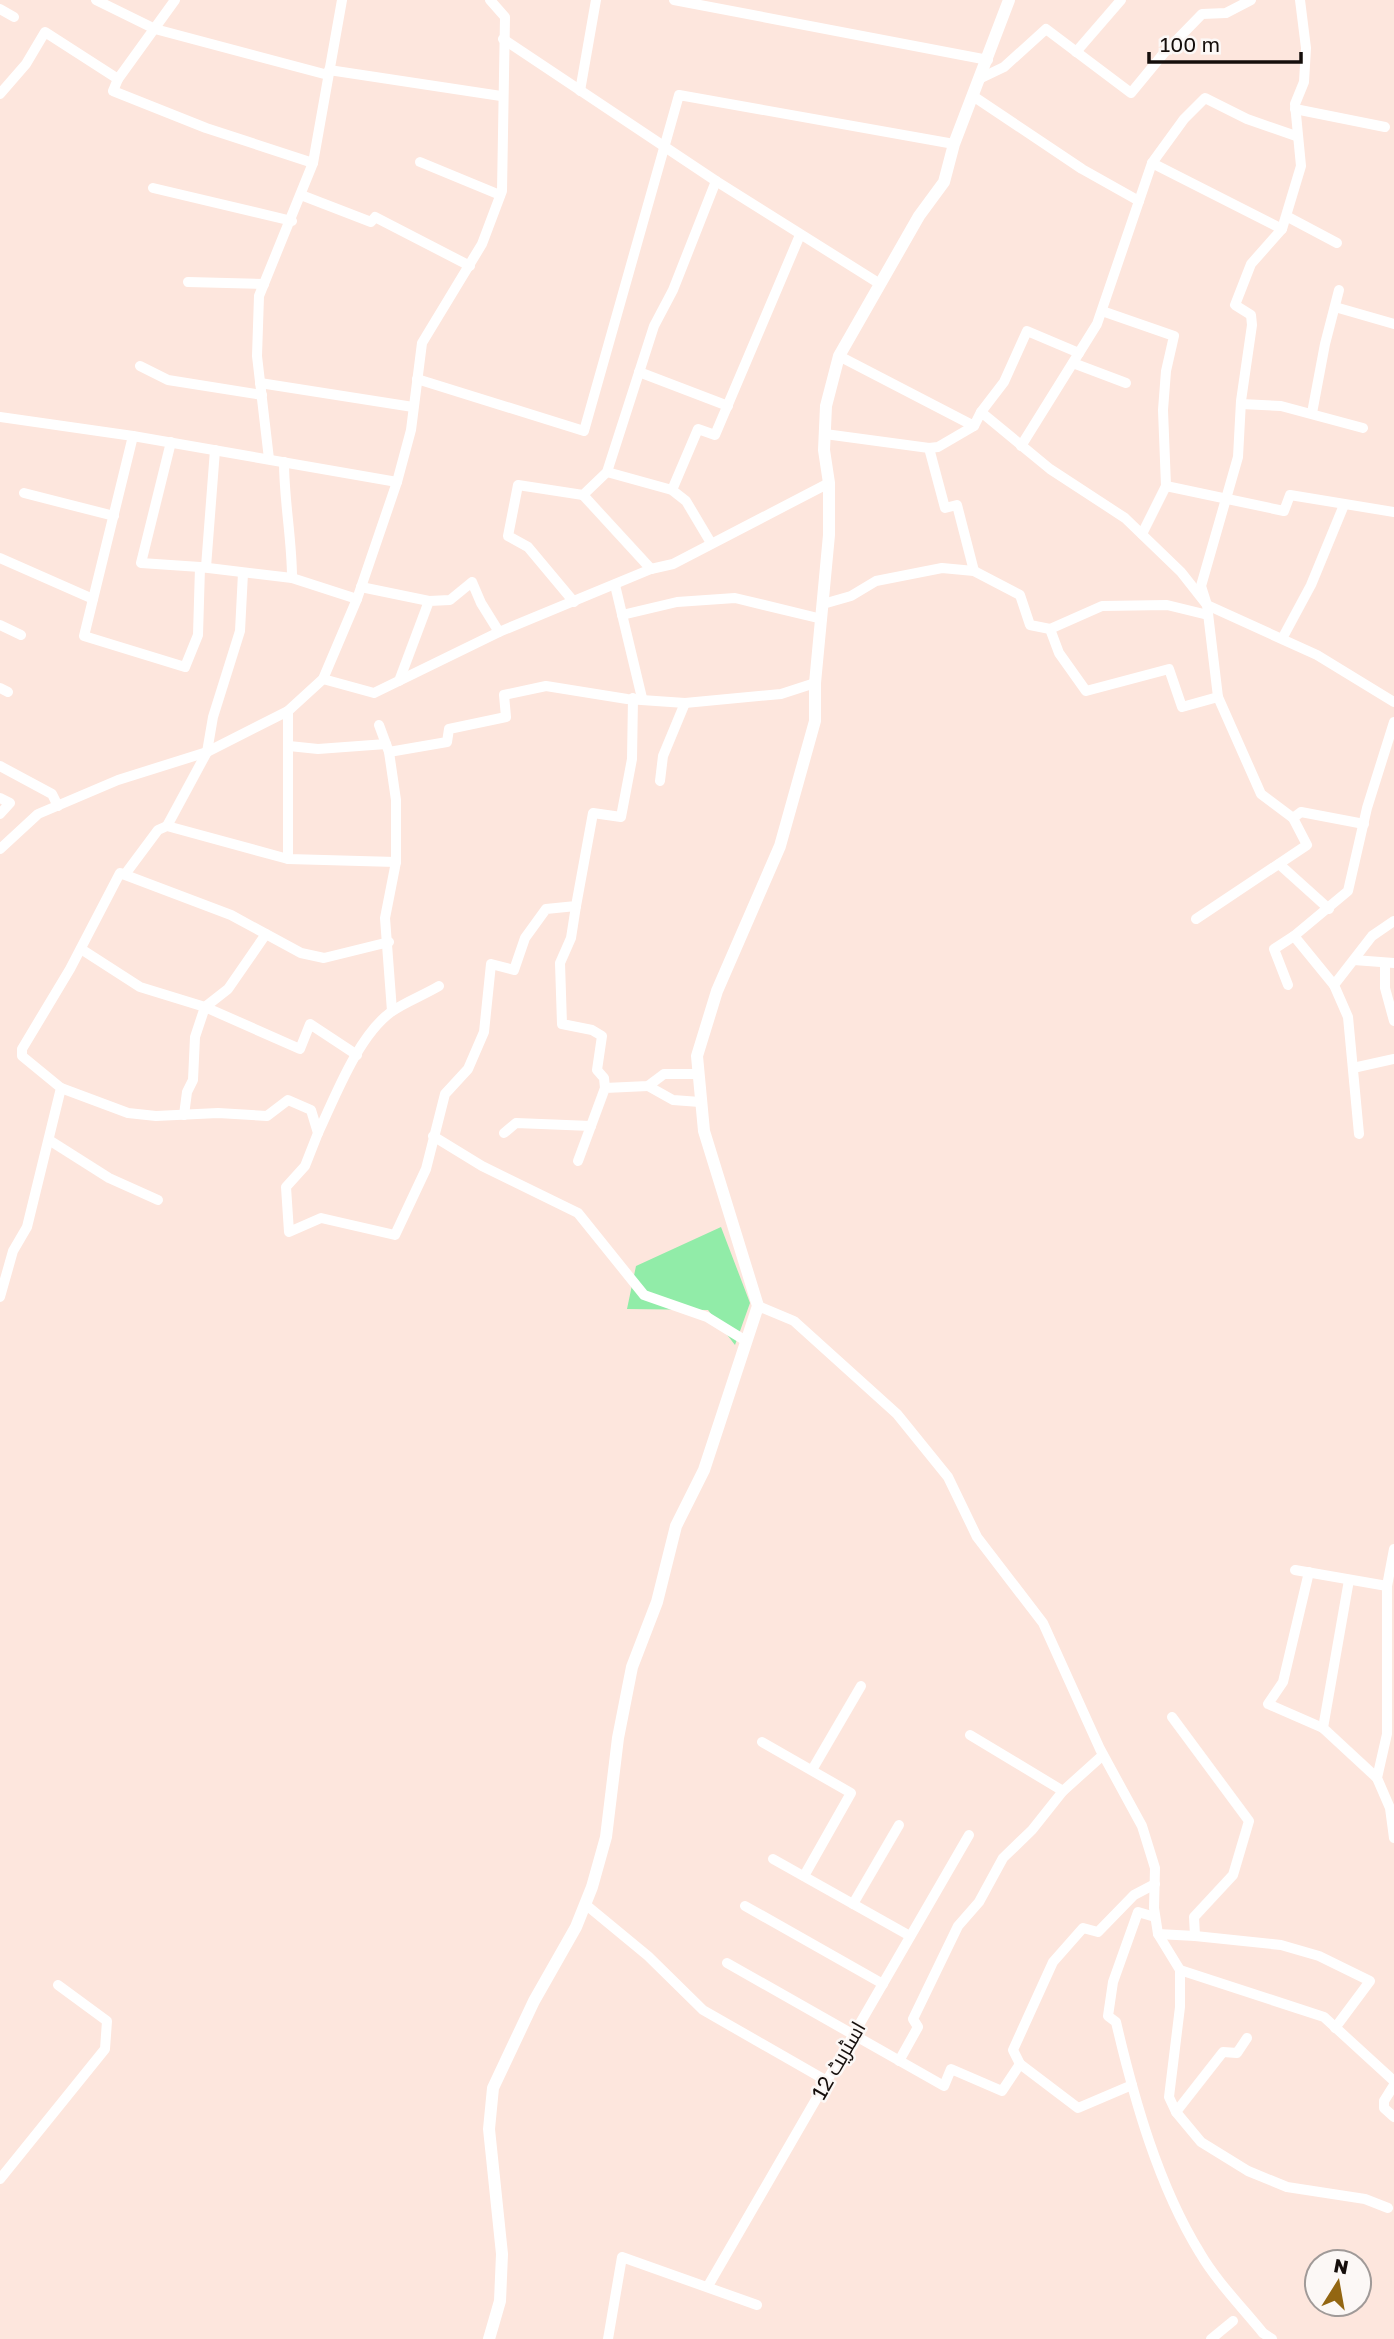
<svg xmlns="http://www.w3.org/2000/svg" width="1394" height="2339" viewBox="0 0 1394 2339" font-family="'Golos Text',Cairo,sans-serif">
<style>
.green{fill:#91eca8}
.lines{fill:none;stroke-linecap:round;stroke-linejoin:round}
.minor{stroke:#fff;stroke-width:10}
.tertiary{stroke:#fff;stroke-width:12}
.labels{text-anchor:middle;dominant-baseline:central;stroke-width:5;stroke-linejoin:round;paint-order:stroke}
.street-label{font-size:21px;fill:#150e0b;stroke:#fcf8f6}
</style>
<rect width="100%" height="100%" fill="#fde6dd"/>
<!-- green -->
<path class="green" d="M 721,1227 L 750,1303 L 735,1345 L 708,1310 L 627,1309 L 636,1266 Z"/>
<g class="lines">
<!-- minor -->
<g class="minor">
<path d="M 96,0 L 155,29 L 328,75"/>
<path d="M 175,0 L 118,79 L 113,91 L 206,128 L 313,163"/>
<path d="M 674,0 L 988,60"/>
<path d="M 0,9 L 14,17"/>
<path d="M 503,39 L 716,181 L 880,284"/>
<path d="M 1076,52 L 1121,0"/>
<path d="M 329,70 L 501,96"/>
<path d="M 981,78 L 1004,67 L 1046,29 L 1131,93 L 1164,53 L 1202,14 L 1226,13 L 1251,0"/>
<path d="M 580,91 L 596,0"/>
<path d="M 0,94 L 26,64 L 45,32 L 118,79"/>
<path d="M 973,96 L 1082,169 L 1139,201"/>
<path d="M 1295,109 L 1385,127"/>
<path d="M 420,162 L 500,195"/>
<path d="M 153,188 L 292,221"/>
<path d="M 301,195 L 371,222 L 375,217 L 470,266"/>
<path d="M 1288,217 L 1337,243"/>
<path d="M 1282,229 L 1301,166 L 1295,104 L 1304,82 L 1306,48 L 1300,0"/>
<path d="M 188,282 L 264,284"/>
<path d="M 1335,307 L 1394,324"/>
<path d="M 1102,311 L 1174,336 L 1166,371 L 1163,410 L 1166,486 L 1142,534"/>
<path d="M 839,356 L 974,426 L 981,412 L 1050,469 L 1125,518 L 1181,572 L 1207,605 L 1317,655 L 1394,702"/>
<path d="M 1073,363 L 1126,383"/>
<path d="M 140,366 L 168,380 L 262,395"/>
<path d="M 639,372 L 728,406"/>
<path d="M 417,379 L 584,431 L 679,95 L 954,144"/>
<path d="M 260,383 L 413,407"/>
<path d="M 1241,404 L 1281,406 L 1363,428"/>
<path d="M 981,412 L 1004,382 L 1027,331 L 1079,353"/>
<path d="M 1312,413 L 1325,344 L 1339,290"/>
<path d="M 0,417 L 133,436 L 397,482"/>
<path d="M 825,434 L 929,448 L 938,447 L 974,426"/>
<path d="M 133,436 L 84,636 L 185,667 L 198,635 L 200,567 L 292,578 L 357,599"/>
<path d="M 171,442 L 141,563 L 200,567"/>
<path d="M 1021,446 L 1097,324 L 1152,163 L 1184,119 L 1205,98 L 1247,119 L 1296,136"/>
<path d="M 929,448 L 945,508 L 957,505 L 974,571"/>
<path d="M 269,459 L 257,356 L 259,296 L 313,163 L 342,0"/>
<path d="M 284,462 C 284,501 292,539 292,578"/>
<path d="M 607,472 L 672,490 L 686,501 L 711,543"/>
<path d="M 1166,486 L 1284,511 L 1290,495 L 1394,512"/>
<path d="M 672,490 L 698,429 L 715,435 L 800,235"/>
<path d="M 24,493 L 114,516"/>
<path d="M 583,495 L 651,569"/>
<path d="M 0,558 L 93,599"/>
<path d="M 206,567 L 215,450"/>
<path d="M 615,585 L 642,698"/>
<path d="M 361,587 L 429,601"/>
<path d="M 574,602 L 528,547 L 508,536 L 518,485 L 583,495 L 607,472 L 654,326 L 673,290 L 716,181"/>
<path d="M 823,604 L 851,596 L 876,581 L 942,568 L 974,571 L 1020,595 L 1030,625 L 1050,629 L 1059,653 L 1086,691 L 1169,669 L 1182,707 L 1218,697 L 1207,605 L 1201,586 L 1238,457 L 1241,401 L 1252,325 L 1251,315 L 1235,305 L 1251,264 L 1282,229 L 1152,163"/>
<path d="M 622,615 L 677,602 L 735,598 L 822,619"/>
<path d="M 0,625 L 21,635"/>
<path d="M 1050,629 L 1102,606 L 1167,605 L 1208,615"/>
<path d="M 1283,637 L 1311,585 L 1344,505"/>
<path d="M 323,679 L 374,693 L 499,632 L 651,569 L 673,564 L 829,483"/>
<path d="M 399,681 L 429,601 L 450,600 L 472,582 L 481,603 L 499,632"/>
<path d="M 0,688 L 8,692"/>
<path d="M 288,711 L 288,859"/>
<path d="M 379,725 L 389,752 L 396,800 L 396,862 L 385,918 L 392,1011"/>
<path d="M 289,746 L 318,749 L 386,744"/>
<path d="M 389,752 L 447,742 L 449,729 L 506,717 L 504,695 L 546,686 L 627,699 L 685,703 L 781,694 L 815,683"/>
<path d="M 0,766 L 52,794 L 58,806"/>
<path d="M 660,781 L 663,756 L 685,703"/>
<path d="M 0,798 L 10,803 L 0,814"/>
<path d="M 1293,818 L 1301,812 L 1364,824"/>
<path d="M 167,826 L 207,752 L 213,717 L 240,631 L 243,573"/>
<path d="M 0,849 L 38,814 L 118,780 L 207,752 L 288,711 L 323,679 L 357,599 L 397,482 L 411,430 L 422,343 L 482,244 L 502,191 L 505,17 L 490,0"/>
<path d="M 1279,864 L 1329,909"/>
<path d="M 126,873 L 158,830 L 167,826 L 288,859 L 396,862"/>
<path d="M 576,906 L 571,938 L 560,963 L 562,1024 L 592,1030 L 602,1036 L 597,1070 L 604,1078 L 605,1088"/>
<path d="M 1196,919 L 1307,845 L 1293,818 L 1261,794 L 1218,697"/>
<path d="M 81,949 L 140,987 L 205,1007 L 300,1049 L 310,1024 L 357,1055"/>
<path d="M 1354,960 L 1394,963"/>
<path d="M 1385,964 L 1385,988 L 1394,1021"/>
<path d="M 1288,985 L 1274,949 L 1294,936"/>
<path d="M 1334,985 L 1294,936 L 1348,891 L 1367,808 L 1394,722"/>
<path d="M 1353,1068 L 1394,1059"/>
<path d="M 648,1086 L 673,1100 L 700,1102"/>
<path d="M 61,1088 L 128,1113 L 156,1116 L 218,1113 L 267,1116 L 288,1100 L 311,1110 L 318,1133 C 335,1097 358,1036 391,1012 C 405,1002 424,995 439,986"/>
<path d="M 184,1115 L 187,1092 L 193,1080 L 195,1037 L 205,1007 L 228,989 L 266,934"/>
<path d="M 318,1133 L 305,1166 L 286,1187 L 289,1232 L 321,1218 L 395,1235 L 426,1169 L 445,1094 L 468,1069 L 484,1032 L 491,964 L 514,970 L 525,938 L 546,909 L 576,906 L 593,813 L 621,817 L 632,759 L 633,698"/>
<path d="M 504,1133 L 516,1123 L 591,1126"/>
<path d="M 1359,1134 L 1348,1017 L 1334,985 L 1372,936 L 1394,921"/>
<path d="M 433,1136 L 482,1166 L 578,1213 L 644,1295 L 707,1317 L 746,1341"/>
<path d="M 49,1140 L 109,1178 L 158,1200"/>
<path d="M 578,1161 L 605,1088 L 648,1086 L 664,1074 L 698,1074"/>
<path d="M 0,1297 L 13,1251 L 27,1227 L 61,1088 L 22,1056 L 22,1049 L 70,969 L 120,873 L 231,915 L 301,953 L 324,958 L 389,942"/>
<path d="M 758,1306 L 794,1321 L 897,1414 L 948,1477 L 977,1537 L 1043,1623 L 1100,1749 L 1142,1826 L 1155,1868 L 1154,1908 L 1158,1934 L 1180,1970 L 1180,2007 L 1169,2097 L 1176,2112 L 1201,2142 L 1248,2171 L 1287,2187 L 1365,2199 L 1388,2208"/>
<path d="M 1394,1549 L 1387,1586 L 1387,1734 L 1377,1778 L 1390,1808 L 1394,1838"/>
<path d="M 1295,1570 L 1387,1586"/>
<path d="M 1309,1572 L 1283,1682 L 1268,1704 L 1323,1728"/>
<path d="M 1349,1580 L 1323,1728 L 1377,1778"/>
<path d="M 970,1735 L 1063,1791"/>
<path d="M 762,1742 L 851,1793 L 804,1876"/>
<path d="M 812,1770 L 861,1686"/>
<path d="M 773,1859 L 910,1936"/>
<path d="M 585,1904 L 648,1956 L 703,2010 L 827,2081"/>
<path d="M 853,1904 L 899,1825"/>
<path d="M 745,1906 L 883,1984"/>
<path d="M 1155,1917 L 1138,1912 L 1113,1982 L 1108,2016 L 1116,2022 C 1134,2099 1158,2185 1200,2253 C 1217,2282 1242,2307 1263,2333 L 1272,2339"/>
<path d="M 1158,1934 L 1195,1936 L 1194,1917 L 1233,1875 L 1249,1821 L 1172,1717"/>
<path d="M 1195,1936 L 1281,1945 L 1319,1956 L 1370,1981 L 1335,2028"/>
<path d="M 727,1963 L 944,2086 L 951,2069 L 1002,2091 L 1020,2064 L 1078,2108 L 1132,2085"/>
<path d="M 1180,1970 L 1324,2017 L 1394,2081"/>
<path d="M 899,2061 L 918,2027 L 913,2019 L 958,1926 L 979,1902 L 1003,1858 L 1032,1830 L 1063,1791 L 1103,1755"/>
<path d="M 1020,2064 L 1013,2050 L 1053,1962 L 1083,1928 L 1098,1932 L 1134,1895 L 1155,1884"/>
<path d="M 1394,2085 L 1384,2101 L 1384,2108 L 1394,2117"/>
<path d="M 1176,2112 L 1223,2052 L 1237,2053 L 1247,2038"/>
<path d="M 0,2179 L 105,2049 L 107,2021 L 58,1985"/>
<path d="M 708,2286 L 969,1835"/>
<path d="M 608,2339 L 622,2257 L 757,2305"/>
<path d="M 1211,2339 L 1233,2321"/>
</g>
<!-- tertiary -->
<path class="tertiary" d="M 489,2339 L 500,2301 L 502,2254 L 489,2129 L 493,2088 L 534,2001 L 576,1927 L 592,1887 L 606,1837 L 618,1738 L 632,1667 L 657,1602 L 676,1526 L 704,1470 L 758,1306 L 704,1131 L 697,1056 L 717,991 L 780,846 L 815,721 L 815,683 L 829,535 L 829,483 L 824,450 L 826,406 L 839,356 L 919,216 L 944,182 L 954,144 L 1009,0"/>
</g>
<g class="labels">
<!-- street labels -->
<g class="street-label">
<text transform="translate(838 2060) rotate(-60)">اسٹریٹ 12</text>
</g>
</g>
<!-- north arrow -->
<g transform="translate(1338 2283) rotate(11)"><circle r="33" fill="#fcf8f6" stroke="#a09a98" stroke-width="2"/>
<path d="M0-5L12 26L0 18L-12 26Z" fill="#936612"/>
<text y="-10" font-size="19" font-weight="bold" text-anchor="middle" fill="#150e0b">N</text>
</g>
<!-- scale -->
<path d="M1149 52v10h152v-10" fill="none" stroke="#150e0b" stroke-width="3.5"/>
<text x="1160" y="52" font-size="21" fill="#150e0b" stroke="#fcf8f6" stroke-width="5" paint-order="stroke">100 m</text>
</svg>
